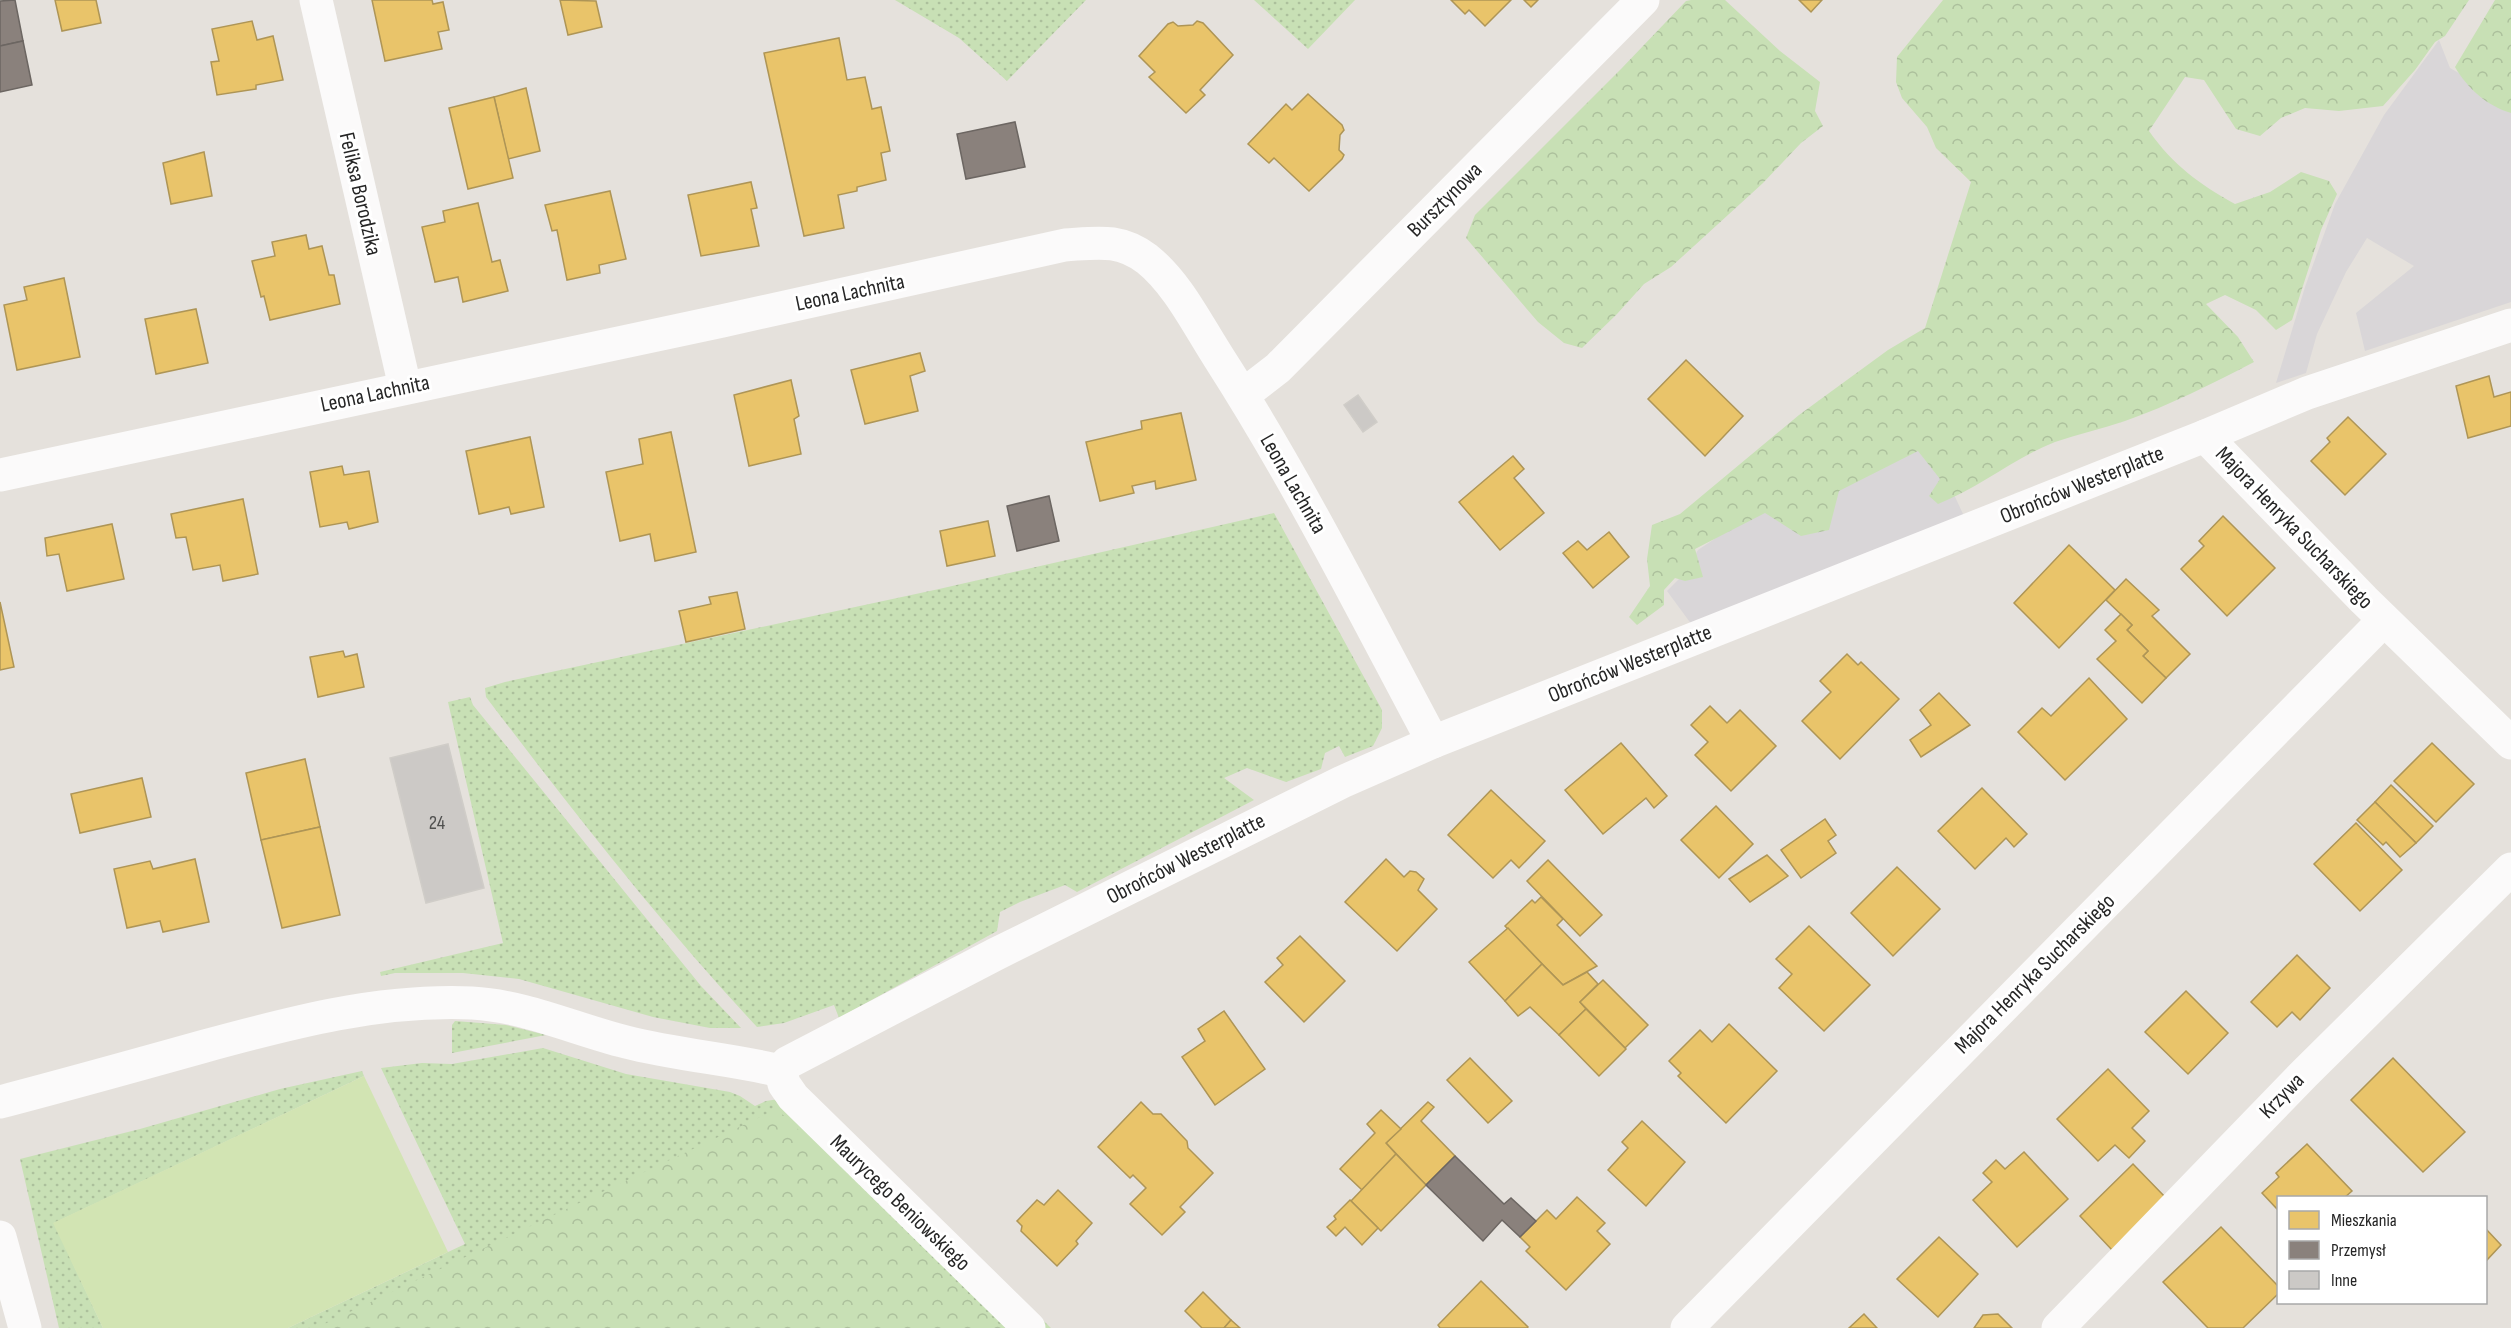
<svg xmlns="http://www.w3.org/2000/svg" width="2511" height="1328" viewBox="0 0 2511 1328" font-family="'Sofia Sans Condensed',sans-serif">
<style>
.industrial{fill:#d9d6d8}
.grass{fill:url(#grass-dots)}
.forest{fill:url(#forest-crowns)}
.pitch{fill:#d2e4b3}
.homes{fill:#e9c46a;stroke:#ae9556;stroke-width:1.5}
.industry{fill:#8a817c;stroke:#6c6662;stroke-width:1.5}
.building{fill:#ccc9c6;stroke:#d0cdc8;stroke-width:1.5}
.lines{fill:none;stroke-linecap:round;stroke-linejoin:round}
.minor{stroke:#fbfafa;stroke-width:33}
.labels{text-anchor:middle;dominant-baseline:central;stroke-width:6;stroke-linejoin:round;paint-order:stroke}
.number-label{font-size:20px;fill:#50504f}
.street-label{font-size:22px;fill:#262626;stroke:#fff}
</style>
<defs>
<pattern id="grass-dots" width="8" height="8" patternUnits="userSpaceOnUse" patternTransform="scale(1.5)"><rect width="8" height="8" fill="#c8e0b5"/><path d="M2 2h.1M6 6h.1" fill="none" stroke="#acc09c" stroke-width="1.8" stroke-linecap="round"/></pattern>
<pattern id="forest-crowns" width="20" height="18" patternUnits="userSpaceOnUse" patternTransform="scale(1.5)"><rect width="20" height="18" fill="#c8e0b5"/><path d="M2 6a3 3 0 1 1 6 0M12 15a3 3 0 1 1 6 0" fill="none" stroke="#acc09c"/></pattern>
</defs>
<rect width="100%" height="100%" fill="#e5e1dc"/>
<!-- industrial -->
<g class="industrial">
<path d="M 2439,40 L 2450,68 L 2511,103 L 2511,302 L 2365,351 L 2356,313 L 2414,266 L 2367,238 L 2346,272 L 2317,334 L 2306,373 L 2276,383 L 2305,287 L 2335,204 L 2384,115 Z"/>
<path d="M 1928,439 L 1964,516 L 1692,625 L 1667,591 L 1683,575 L 1698,550 L 1762,507 Z"/>
</g>
<!-- grass -->
<g class="grass">
<path d="M 895,0 L 1086,0 L 1007,81 L 959,38 Z"/>
<path d="M 1254,0 L 1355,0 L 1308,49 Z"/>
<path d="M 1274,513 L 1382,710 L 1382,728 L 1373,746 L 1345,757 L 1339,746 L 1325,753 L 1321,769 L 1286,782 L 1247,768 L 1224,778 L 1254,800 L 1077,892 L 1065,885 L 1020,902 L 1000,912 L 997,931 L 839,1018 L 834,1005 L 784,1023 L 757,1027 C 660,923 572,810 486,697 L 485,688 L 505,682 L 939,589 Z"/>
<path d="M 470,697 L 473,705 L 701,986 L 741,1028 L 710,1028 L 653,1017 L 519,979 L 463,973 L 395,973 L 381,976 L 380,972 L 503,943 L 448,702 Z"/>
<path d="M 455,1021 L 506,1025 L 546,1035 L 452,1053 L 452,1025 Z"/>
<path d="M 543,1048 L 626,1074 L 730,1092 L 740,1096 L 755,1106 L 766,1101 L 811,1094 L 1051,1328 L 288,1328 L 465,1244 L 381,1068 L 422,1063 L 452,1064 Z"/>
<path d="M 362,1071 L 364,1076 L 54,1223 L 103,1328 L 59,1328 L 20,1159 L 140,1129 L 280,1089 Z"/>
</g>
<!-- forest -->
<g class="forest">
<path d="M 1691,0 L 1725,0 L 1780,51 L 1820,82 L 1815,111 L 1823,126 L 1801,143 L 1763,183 L 1671,267 L 1644,284 L 1617,314 L 1582,348 L 1564,343 L 1538,322 L 1466,238 L 1475,215 L 1621,69 L 1686,1 Z"/>
<path d="M 1943,0 L 2469,0 L 2445,36 L 2435,42 L 2415,70 L 2383,106 L 2339,111 L 2305,108 L 2281,118 L 2260,136 L 2236,129 L 2204,80 L 2185,77 L 2149,131 C 2173,165 2199,184 2235,204 L 2270,192 L 2301,172 L 2329,181 L 2337,194 L 2321,230 L 2292,320 L 2276,330 L 2256,310 L 2225,295 L 2206,304 L 2238,337 L 2254,362 C 2212,384 2170,405 2125,421 C 2102,429 2078,434 2055,442 C 2014,458 1979,488 1938,504 L 1929,496 L 1940,479 L 1918,451 L 1839,491 L 1829,530 L 1801,536 L 1765,513 L 1695,549 L 1703,577 L 1685,581 L 1675,578 L 1664,590 L 1664,605 L 1637,625 L 1629,617 L 1650,586 L 1647,559 L 1652,525 L 1680,514 L 1799,415 L 1888,350 L 1925,328 L 1971,182 L 1936,148 L 1927,127 L 1902,98 L 1896,82 L 1897,57 Z"/>
<path d="M 2495,0 L 2511,0 L 2511,113 C 2487,106 2467,88 2455,67 Z"/>
<path d="M 777,1109 L 1003,1328 L 316,1328 Z"/>
</g>
<!-- pitch -->
<path class="pitch" d="M 364,1076 L 448,1252 L 288,1328 L 103,1328 L 53,1223 Z"/>
<!-- homes -->
<g class="homes">
<path d="M 55,0 L 96,0 L 101,23 L 62,31 Z"/>
<path d="M 372,0 L 432,0 L 433,4 L 443,2 L 449,30 L 438,32 L 442,49 L 385,61 Z"/>
<path d="M 560,0 L 596,1 L 602,27 L 568,35 Z"/>
<path d="M 1451,0 L 1511,0 L 1485,26 L 1469,10 L 1465,14 Z"/>
<path d="M 1524,0 L 1538,0 L 1531,7 Z"/>
<path d="M 1799,0 L 1822,0 L 1811,12 Z"/>
<path d="M 252,21 L 257,40 L 273,36 L 283,80 L 256,85 L 256,89 L 217,95 L 211,62 L 219,61 L 212,29 Z"/>
<path d="M 1197,21 L 1203,23 L 1233,55 L 1200,90 L 1205,95 L 1186,113 L 1149,77 L 1155,72 L 1139,56 L 1168,24 L 1173,22 L 1178,26 L 1193,25 Z"/>
<path d="M 839,38 L 847,80 L 865,77 L 872,109 L 881,107 L 890,151 L 881,153 L 886,180 L 857,187 L 857,191 L 838,195 L 844,228 L 804,236 L 764,53 Z"/>
<path d="M 526,88 L 540,151 L 508,159 L 494,97 Z"/>
<path d="M 1308,94 L 1342,125 L 1344,130 L 1340,135 L 1339,150 L 1344,155 L 1342,159 L 1309,191 L 1274,158 L 1269,163 L 1248,144 L 1286,104 L 1292,110 Z"/>
<path d="M 494,97 L 513,178 L 468,189 L 449,108 Z"/>
<path d="M 204,152 L 212,196 L 171,204 L 163,163 Z"/>
<path d="M 751,182 L 757,208 L 751,209 L 759,246 L 701,256 L 688,195 Z"/>
<path d="M 610,191 L 626,259 L 599,265 L 600,273 L 567,280 L 557,230 L 552,231 L 545,205 Z"/>
<path d="M 478,203 L 492,262 L 500,260 L 508,291 L 463,302 L 458,277 L 435,282 L 422,227 L 445,222 L 443,211 Z"/>
<path d="M 306,235 L 309,249 L 322,246 L 329,275 L 334,275 L 340,304 L 270,320 L 264,296 L 261,297 L 252,261 L 275,256 L 272,242 Z"/>
<path d="M 64,278 L 80,357 L 17,370 L 4,305 L 27,300 L 24,287 Z"/>
<path d="M 196,309 L 208,363 L 156,374 L 145,319 Z"/>
<path d="M 920,353 L 925,371 L 910,376 L 918,411 L 865,424 L 851,370 Z"/>
<path d="M 1686,360 L 1743,416 L 1705,456 L 1648,399 Z"/>
<path d="M 2489,376 L 2494,397 L 2511,392 L 2511,426 L 2468,438 L 2456,386 Z"/>
<path d="M 791,380 L 799,416 L 794,419 L 801,454 L 749,466 L 734,395 Z"/>
<path d="M 1181,413 L 1196,480 L 1156,489 L 1155,481 L 1132,486 L 1134,493 L 1100,501 L 1086,442 L 1142,429 L 1141,421 Z"/>
<path d="M 2348,417 L 2386,454 L 2345,495 L 2311,461 L 2330,442 L 2327,438 Z"/>
<path d="M 671,432 L 696,552 L 655,561 L 650,534 L 620,541 L 606,472 L 643,464 L 639,439 Z"/>
<path d="M 530,437 L 544,507 L 511,514 L 509,507 L 479,514 L 466,451 Z"/>
<path d="M 1513,456 L 1524,469 L 1514,478 L 1544,513 L 1500,550 L 1459,502 Z"/>
<path d="M 342,466 L 344,475 L 369,471 L 378,522 L 349,529 L 347,522 L 320,527 L 310,472 Z"/>
<path d="M 243,499 L 258,574 L 223,581 L 220,565 L 193,570 L 186,537 L 176,538 L 171,514 Z"/>
<path d="M 2223,516 L 2275,568 L 2227,616 L 2181,569 L 2204,546 L 2199,541 Z"/>
<path d="M 988,521 L 995,556 L 947,566 L 940,531 Z"/>
<path d="M 112,524 L 124,579 L 67,591 L 59,554 L 47,556 L 45,538 Z"/>
<path d="M 1609,532 L 1629,557 L 1593,588 L 1563,553 L 1578,541 L 1587,550 Z"/>
<path d="M 2069,545 L 2115,590 L 2059,648 L 2014,603 Z"/>
<path d="M 2126,579 L 2159,610 L 2152,616 L 2190,654 L 2166,678 L 2143,656 L 2148,651 L 2127,630 L 2132,625 L 2106,600 Z"/>
<path d="M 737,592 L 745,629 L 686,642 L 679,611 L 711,604 L 709,597 Z"/>
<path d="M 0,602 L 14,667 L 0,670 Z"/>
<path d="M 2121,614 L 2132,625 L 2127,630 L 2148,651 L 2143,656 L 2166,678 L 2142,703 L 2097,659 L 2116,641 L 2105,630 Z"/>
<path d="M 343,651 L 345,657 L 357,654 L 364,687 L 318,697 L 310,657 Z"/>
<path d="M 1847,654 L 1858,665 L 1861,662 L 1899,699 L 1840,759 L 1802,721 L 1831,692 L 1820,681 Z"/>
<path d="M 2089,678 L 2127,719 L 2065,780 L 2018,732 L 2042,708 L 2051,716 Z"/>
<path d="M 1939,693 L 1970,725 L 1921,757 L 1910,740 L 1931,725 L 1920,710 Z"/>
<path d="M 1710,706 L 1727,723 L 1740,710 L 1776,746 L 1731,791 L 1695,755 L 1708,742 L 1691,725 Z"/>
<path d="M 1621,743 L 1667,796 L 1654,808 L 1646,798 L 1603,834 L 1565,790 Z"/>
<path d="M 2432,743 L 2474,784 L 2436,822 L 2394,781 Z"/>
<path d="M 305,759 L 320,827 L 261,840 L 246,773 Z"/>
<path d="M 142,778 L 151,817 L 80,833 L 71,794 Z"/>
<path d="M 2391,785 L 2433,826 L 2416,843 L 2375,802 Z"/>
<path d="M 1982,788 L 2027,834 L 2014,847 L 2006,838 L 1975,869 L 1938,831 Z"/>
<path d="M 1491,790 L 1545,841 L 1519,868 L 1511,860 L 1493,878 L 1448,835 Z"/>
<path d="M 2375,802 L 2416,843 L 2400,857 L 2386,842 L 2383,845 L 2357,820 Z"/>
<path d="M 1716,806 L 1753,844 L 1719,878 L 1681,840 Z"/>
<path d="M 1825,819 L 1836,835 L 1828,841 L 1836,853 L 1801,878 L 1781,850 Z"/>
<path d="M 2356,823 L 2402,870 L 2360,911 L 2314,864 Z"/>
<path d="M 320,827 L 340,915 L 282,928 L 261,840 Z"/>
<path d="M 1767,855 L 1788,876 L 1750,902 L 1729,879 Z"/>
<path d="M 195,859 L 209,922 L 163,932 L 160,921 L 127,928 L 114,869 L 150,861 L 153,869 Z"/>
<path d="M 1386,859 L 1404,877 L 1410,871 L 1416,872 L 1424,879 L 1418,890 L 1437,909 L 1397,951 L 1345,902 Z"/>
<path d="M 1548,860 L 1602,915 L 1580,936 L 1527,881 Z"/>
<path d="M 1897,867 L 1940,909 L 1893,956 L 1851,913 Z"/>
<path d="M 1541,897 L 1563,919 L 1557,925 L 1597,966 L 1563,985 L 1505,926 L 1532,900 L 1535,903 Z"/>
<path d="M 1809,926 L 1870,985 L 1824,1031 L 1779,988 L 1792,974 L 1776,959 Z"/>
<path d="M 1508,928 L 1542,964 L 1505,1001 L 1469,962 Z"/>
<path d="M 1300,936 L 1345,981 L 1304,1022 L 1265,982 L 1283,965 L 1277,958 Z"/>
<path d="M 2297,955 L 2330,988 L 2300,1020 L 2292,1012 L 2277,1027 L 2251,1002 Z"/>
<path d="M 1542,964 L 1563,985 L 1587,972 L 1598,984 L 1580,1002 L 1586,1009 L 1559,1035 L 1530,1007 L 1518,1016 L 1505,1001 Z"/>
<path d="M 1603,980 L 1648,1025 L 1625,1048 L 1580,1002 Z"/>
<path d="M 2186,991 L 2228,1033 L 2188,1074 L 2145,1032 Z"/>
<path d="M 1586,1009 L 1626,1049 L 1599,1076 L 1559,1035 Z"/>
<path d="M 1224,1011 L 1265,1069 L 1215,1105 L 1182,1057 L 1205,1041 L 1198,1029 Z"/>
<path d="M 1729,1024 L 1777,1071 L 1726,1123 L 1678,1076 L 1681,1073 L 1669,1061 L 1700,1030 L 1712,1042 Z"/>
<path d="M 1470,1058 L 1512,1101 L 1488,1123 L 1447,1080 Z"/>
<path d="M 2393,1058 L 2465,1132 L 2423,1172 L 2351,1100 Z"/>
<path d="M 2108,1069 L 2149,1111 L 2132,1128 L 2145,1141 L 2129,1158 L 2115,1145 L 2098,1161 L 2057,1119 Z"/>
<path d="M 1141,1102 L 1153,1114 L 1161,1114 L 1187,1141 L 1188,1148 L 1213,1173 L 1180,1207 L 1185,1212 L 1162,1235 L 1130,1204 L 1146,1188 L 1133,1175 L 1130,1178 L 1098,1147 Z"/>
<path d="M 1428,1102 L 1434,1107 L 1421,1121 L 1455,1156 L 1426,1185 L 1386,1143 Z"/>
<path d="M 1381,1110 L 1401,1129 L 1386,1143 L 1396,1154 L 1362,1190 L 1340,1169 L 1375,1133 L 1367,1124 Z"/>
<path d="M 1642,1121 L 1685,1162 L 1646,1206 L 1608,1170 L 1628,1148 L 1622,1142 Z"/>
<path d="M 2307,1144 L 2352,1191 L 2344,1198 L 2278,1198 L 2278,1210 L 2262,1193 L 2279,1177 L 2276,1173 Z"/>
<path d="M 2024,1152 L 2068,1199 L 2017,1247 L 1973,1200 L 1992,1182 L 1983,1173 L 1996,1160 L 2005,1169 Z"/>
<path d="M 1396,1154 L 1426,1185 L 1381,1231 L 1351,1201 Z"/>
<path d="M 2133,1164 L 2166,1198 L 2112,1250 L 2080,1216 Z"/>
<path d="M 1058,1190 L 1092,1223 L 1076,1241 L 1078,1244 L 1057,1266 L 1021,1231 L 1022,1226 L 1017,1221 L 1037,1200 L 1044,1205 Z"/>
<path d="M 1577,1197 L 1605,1223 L 1597,1231 L 1610,1244 L 1566,1290 L 1526,1251 L 1530,1247 L 1520,1237 L 1547,1210 L 1556,1219 Z"/>
<path d="M 1350,1200 L 1378,1228 L 1362,1245 L 1345,1227 L 1336,1236 L 1327,1227 L 1336,1219 L 1334,1216 Z"/>
<path d="M 2221,1227 L 2278,1286 L 2278,1294 L 2243,1328 L 2208,1328 L 2163,1282 Z"/>
<path d="M 2486,1229 L 2501,1245 L 2486,1261 Z"/>
<path d="M 1939,1237 L 1978,1274 L 1938,1317 L 1897,1279 Z"/>
<path d="M 1481,1281 L 1528,1327 L 1527,1328 L 1440,1328 L 1438,1325 Z"/>
<path d="M 1203,1292 L 1231,1320 L 1224,1328 L 1202,1328 L 1185,1311 Z"/>
<path d="M 1864,1314 L 1877,1328 L 1849,1328 Z"/>
<path d="M 1998,1314 L 2012,1328 L 1974,1328 L 1983,1315 Z"/>
<path d="M 1231,1320 L 1240,1328 L 1224,1328 Z"/>
</g>
<!-- industry -->
<g class="industry">
<path d="M 15,0 L 23,41 L 0,46 L 0,1 Z"/>
<path d="M 23,41 L 32,85 L 0,92 L 0,46 Z"/>
<path d="M 1015,122 L 1025,167 L 966,179 L 957,134 Z"/>
<path d="M 1049,496 L 1059,541 L 1017,551 L 1007,506 Z"/>
<path d="M 1455,1156 L 1504,1204 L 1511,1198 L 1536,1221 L 1520,1237 L 1502,1220 L 1483,1241 L 1426,1185 Z"/>
</g>
<!-- building -->
<g class="building">
<path d="M 1358,395 L 1377,422 L 1363,432 L 1344,405 Z"/>
<path d="M 448,744 L 484,888 L 426,903 L 390,758 Z"/>
</g>
<g class="lines">
<!-- minor -->
<g class="minor">
<path d="M 316,0 L 405,387"/>
<path d="M 1243,395 L 1278,368 L 1643,0"/>
<path d="M 2205,436 L 2364,600 L 2511,743"/>
<path d="M 0,475 L 722,321 L 1065,245 C 1097,243 1119,238 1147,259 C 1178,284 1197,324 1219,358 C 1298,481 1364,613 1433,742"/>
<path d="M 781,1071 L 787,1063 L 996,954 L 1342,782 L 1433,742 L 2205,436 L 2307,393 L 2511,325"/>
<path d="M 781,1071 L 784,1084 L 793,1097 L 1029,1328"/>
<path d="M 0,1102 C 69,1084 137,1065 205,1046 C 293,1022 380,999 472,1003 C 526,1006 574,1029 626,1042 C 677,1055 730,1059 781,1071"/>
<path d="M 0,1237 L 25,1328"/>
<path d="M 1687,1328 L 2384,620"/>
<path d="M 2058,1328 L 2304,1074 L 2511,869"/>
</g>
</g>
<g class="labels">
<!-- number labels -->
<g class="number-label">
<text x="437" y="823">24</text>
</g>
<!-- street labels -->
<g class="street-label">
<text transform="translate(360 194) rotate(77)">Feliksa Borodzika</text>
<text transform="translate(1445 200) rotate(-45)">Bursztynowa</text>
<text transform="translate(850 293) rotate(-12)">Leona Lachnita</text>
<text transform="translate(375 394) rotate(-12)">Leona Lachnita</text>
<text transform="translate(1293 484) rotate(60)">Leona Lachnita</text>
<text transform="translate(2082 485) rotate(-22)">Obrońców Westerplatte</text>
<text transform="translate(2294 528) rotate(46)">Majora Henryka Sucharskiego</text>
<text transform="translate(1630 664) rotate(-22)">Obrońców Westerplatte</text>
<text transform="translate(1186 859) rotate(-27)">Obrońców Westerplatte</text>
<text transform="translate(2035 974) rotate(-45)">Majora Henryka Sucharskiego</text>
<text transform="translate(2282 1096) rotate(-46)">Krzywa</text>
<text transform="translate(900 1203) rotate(44)">Maurycego Beniowskiego</text>
</g>
</g>
<!-- legend -->
<rect x="2277" y="1196" width="210" height="108" fill="#ffffff" stroke="#a8a8a8" stroke-width="1.5"/>
<rect x="2289" y="1211" width="30" height="18" fill="#e9c46a" stroke="#a8a8a8" stroke-width="1.5"/>
<text x="2331" y="1226" font-size="18" fill="#262626">Mieszkania</text>
<rect x="2289" y="1241" width="30" height="18" fill="#8a817c" stroke="#a8a8a8" stroke-width="1.5"/>
<text x="2331" y="1256" font-size="18" fill="#262626">Przemysł</text>
<rect x="2289" y="1271" width="30" height="18" fill="#ccc9c6" stroke="#a8a8a8" stroke-width="1.5"/>
<text x="2331" y="1286" font-size="18" fill="#262626">Inne</text>
</svg>
